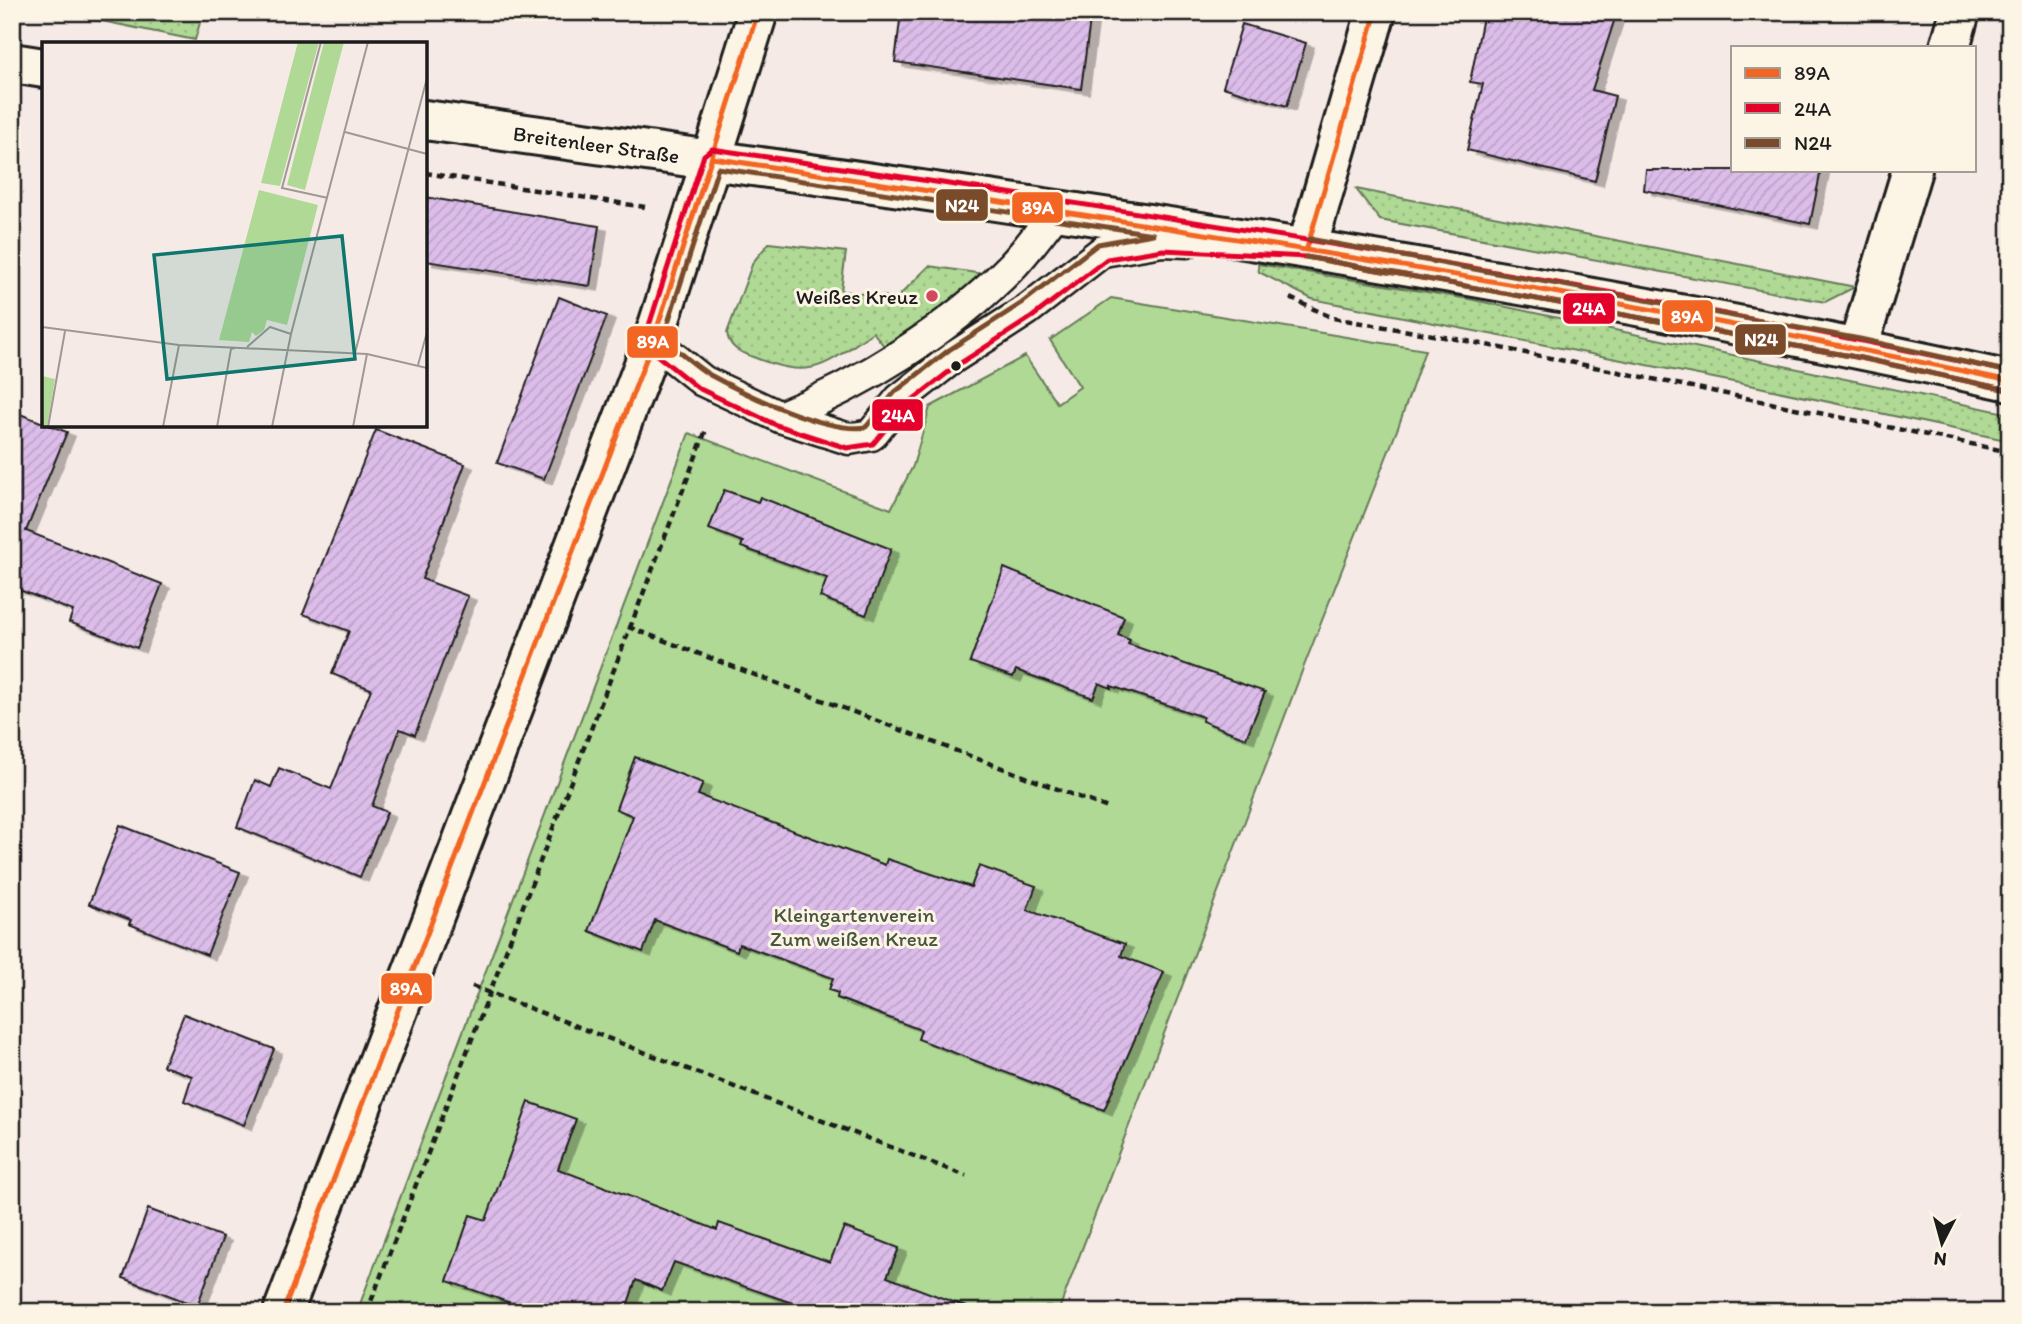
<svg xmlns="http://www.w3.org/2000/svg" width="2022" height="1324" viewBox="0 0 2022 1324" font-family="Itim,sans-serif">
<style>
.grass{fill:url(#grass-dots);stroke:#667a58;stroke-width:2}
.green{fill:#afd995;stroke:#667a58;stroke-width:2}
.building{fill:url(#building-hatch);stroke:#1c1c1c;stroke-width:2;filter:url(#shadow)}
.lines{fill:none;stroke-linecap:round;stroke-linejoin:round}
.lane-casing{stroke:#1c1c1c;stroke-width:35}
.street-casing{stroke:#1c1c1c;stroke-width:44}
.secondary-casing{stroke:#1c1c1c;stroke-width:44}
.path{stroke:#1c1c1c;stroke-width:4.5;stroke-dasharray:7 5;stroke-linecap:butt}
.lane{stroke:#fcf5e5;stroke-width:30}
.street{stroke:#fcf5e5;stroke-width:38}
.secondary{stroke:#fcf5e5;stroke-width:38}
.bus-1-casing{stroke:#fcf5e5;stroke-width:10}
.bus-2-casing{stroke:#fcf5e5;stroke-width:10}
.bus-3-casing{stroke:#fcf5e5;stroke-width:10}
.bus-1{stroke:#f26522;stroke-width:5}
.bus-2{stroke:#e4002b;stroke-width:5}
.bus-3{stroke:#7a4b2a;stroke-width:5}
.poi-dot{fill:#d1495b;stroke:#fcf5e5;stroke-width:2.5}
.bus-dot{fill:#1c1c1c;stroke:#fcf5e5;stroke-width:2.5}
.labels{text-anchor:middle;dominant-baseline:central;stroke-width:6;stroke-linejoin:round;paint-order:stroke}
.street-label{font-size:21px;fill:#1c1c1c;stroke:#fcf5e5}
.poi-label{font-size:21px;fill:#1c1c1c;stroke:#fcf5e5;text-anchor:end}
.park-label{font-size:21px;fill:#485540;stroke:#fcf5e5}
.inset-road{fill:none;stroke:#9f9895;stroke-width:2}
.view{fill:#0f766e;fill-opacity:0.15;stroke:#0f766e;stroke-width:3.5}
.inset-edge{fill:none;stroke:#1c1c1c;stroke-width:3.5}
.line-badge{stroke:#fcf5e5;stroke-width:2.5}
.badge-label{font-size:19px;text-anchor:middle;font-weight:bold;fill:#fff}
</style>
<defs>
<pattern id="grass-dots" width="8" height="8" patternUnits="userSpaceOnUse" patternTransform="scale(1.75)"><rect width="8" height="8" fill="#afd995"/><path d="M2 2h.1M6 6h.1" fill="none" stroke="#96ba80" stroke-width="1.8" stroke-linecap="round"/></pattern>
<pattern id="building-hatch" width="6" height="6" patternUnits="userSpaceOnUse" patternTransform="scale(1.75)"><rect width="6" height="6" fill="#dcbdea"/><path d="M-1 1l2-2M0 6l6-6M5 7l2-2" fill="none" stroke="#bca2c8"/></pattern>
<filter id="shadow"><feDropShadow dx="8" dy="4.5" stdDeviation="0" flood-color="#0004"/></filter>
</defs>
<rect width="100%" height="100%" fill="#f6eae6"/>
<filter id="ink" filterUnits="userSpaceOnUse"><feTurbulence type="fractalNoise" baseFrequency=".0143" numOctaves="2"/><feDisplacementMap in="SourceGraphic" scale="14" xChannelSelector="R" yChannelSelector="G"/><feConvolveMatrix kernelMatrix="1 2 1 2 8 2 1 2 1" color-interpolation-filters="sRGB"/></filter>
<g filter="url(#ink)">
<!-- grass -->
<g class="grass">
<path d="M 88,12 L 203,12 L 195,40 L 87,18 Z"/>
<path d="M 1356,189 L 1855,287 L 1825,302 L 1380,220 Z"/>
<path d="M 769,243 L 846,252 L 841,291 L 897,298 L 929,266 L 991,275 L 884,346 L 873,332 C 824,366 813,381 753,357 C 740,352 729,348 727,333 L 753,262 Z"/>
<path d="M 1258,264 L 1469,299 L 2010,414 L 2010,441 L 1759,387 L 1312,299 L 1259,272 Z"/>
</g>
<!-- green -->
<path class="green" d="M 1111,298 L 1425,350 L 1399,425 L 1304,666 L 1058,1312 L 357,1312 L 689,433 L 891,509 L 913,466 L 930,407 L 1025,356 L 1057,403 L 1080,387 L 1050,340 Z"/>
<!-- building -->
<g class="building">
<path d="M 901,12 L 1038,12 L 1090,20 L 1081,89 L 895,62 Z"/>
<path d="M 1484,12 L 1617,12 L 1592,90 L 1615,96 L 1595,181 L 1467,150 L 1483,84 L 1470,82 Z"/>
<path d="M 1242,24 L 1306,43 L 1287,106 L 1223,87 Z"/>
<path d="M 1646,170 L 1821,170 L 1810,224 L 1644,190 Z"/>
<path d="M 425,197 L 599,226 L 590,286 L 425,261 Z"/>
<path d="M 559,297 L 607,316 L 544,479 L 497,463 Z"/>
<path d="M 12,411 L 67,432 L 26,531 L 162,584 L 137,648 L 69,622 L 73,611 L 12,587 Z"/>
<path d="M 376,430 L 465,464 L 422,579 L 468,596 L 415,735 L 400,729 L 372,806 L 387,812 L 360,877 L 237,827 L 255,780 L 271,787 L 279,768 L 331,789 L 371,689 L 332,674 L 349,631 L 303,614 Z"/>
<path d="M 724,490 L 758,502 L 760,497 L 891,549 L 866,615 L 820,597 L 827,578 L 741,547 L 743,542 L 709,529 Z"/>
<path d="M 1004,568 L 1124,617 L 1118,635 L 1130,640 L 1128,644 L 1265,692 L 1246,738 L 1202,721 L 1203,717 L 1111,686 L 1111,688 L 1099,683 L 1093,698 L 1016,670 L 1013,677 L 970,662 Z"/>
<path d="M 635,757 L 703,783 L 698,795 L 885,865 L 887,859 L 971,887 L 979,866 L 1036,886 L 1027,910 L 1125,944 L 1121,956 L 1164,972 L 1104,1110 L 918,1039 L 921,1030 L 837,998 L 838,993 L 829,990 L 833,978 L 739,944 L 737,951 L 655,920 L 643,952 L 589,931 L 633,816 L 616,809 Z"/>
<path d="M 120,825 L 240,872 L 207,955 L 129,924 L 131,920 L 89,904 Z"/>
<path d="M 184,1014 L 274,1049 L 244,1125 L 184,1101 L 192,1076 L 163,1066 Z"/>
<path d="M 529,1102 L 576,1119 L 558,1169 L 717,1230 L 719,1223 L 830,1262 L 844,1227 L 899,1248 L 887,1277 L 969,1308 L 968,1312 L 818,1312 L 674,1262 L 662,1291 L 636,1280 L 625,1312 L 537,1312 L 447,1281 L 470,1215 L 486,1220 Z"/>
<path d="M 148,1209 L 223,1237 L 197,1306 L 123,1278 Z"/>
</g>
<g class="lines">
<!-- lane casing -->
<g class="lane-casing">
<g id="lane">
<path d="M 653,341 L 703,381 L 780,417 L 849,439 L 871,435 L 900,399 L 954,357 L 1027,310 L 1103,251 L 1162,241 L 1187,242"/>
<path d="M 780,417 C 862,384 951,329 1013,265 C 1028,249 1042,229 1057,211"/>
</g>
</g>
<!-- street casing -->
<g class="street-casing">
<g id="street">
<path d="M 1950,47 L 1960,12"/>
<path d="M 1307,248 L 1376,12"/>
<path d="M 1858,348 L 1912,170"/>
<path d="M 283,1312 L 653,341 L 712,158"/>
</g>
</g>
<!-- secondary casing -->
<g class="secondary-casing">
<g id="secondary">
<path d="M 12,63 L 44,68"/>
<path id="s1" d="M 425,120 C 955,194 1487,266 2010,381"/>
<path d="M 712,158 L 758,12"/>
</g>
</g>
<!-- path -->
<g class="path">
<path d="M 425,173 L 645,207"/>
<path d="M 1290,298 L 1333,318 L 1467,341 L 2010,452"/>
<path d="M 628,627 L 1108,808"/>
<path d="M 472,986 L 966,1176"/>
<path d="M 367,1312 L 706,430"/>
</g>
<!-- lane -->
<use href="#lane" class="lane"/>
<!-- street -->
<use href="#street" class="street"/>
<!-- secondary -->
<use href="#secondary" class="secondary"/>
<!-- bus-1 casing -->
<g class="bus-1-casing">
<g id="bus-1">
<path d="M 712,158 C 1146,224 1581,288 2010,381"/>
<path d="M 1307,248 L 1376,12"/>
<path d="M 283,1312 L 653,341 L 758,12"/>
</g>
</g>
<!-- bus-2 casing -->
<g class="bus-2-casing">
<path id="bus-2" d="M 2008,390 L 1856,357 L 1306,257 L 1163,250 L 1107,259 L 1032,317 L 959,364 L 906,405 L 873,444 L 847,448 L 776,425 L 698,388 L 648,348 L 644,341 L 704,155 L 712,149 C 1146,212 1581,279 2010,372"/>
</g>
<!-- bus-3 casing -->
<g class="bus-3-casing">
<g id="bus-3">
<path d="M 718,168 L 1153,234 L 1098,244 L 1022,303 L 949,350 L 895,392 L 866,427 C 828,434 745,394 710,375 C 693,365 678,350 663,338 Z"/>
<path d="M 1309,239 L 1860,339 L 2010,372"/>
<path d="M 1306,257 L 1856,357 L 2008,390"/>
</g>
</g>
<!-- bus-1 -->
<use href="#bus-1" class="bus-1"/>
<!-- bus-2 -->
<use href="#bus-2" class="bus-2"/>
<!-- bus-3 -->
<use href="#bus-3" class="bus-3"/>
</g>
</g>
<!-- markers -->
<circle class="poi-dot" cx="932" cy="296" r="7"/>
<circle class="bus-dot" cx="956" cy="366" r="6"/>
<g class="labels">
<!-- street labels -->
<g class="street-label">
<text stroke="none"><textPath href="#s1" startOffset="173">Breitenleer Straße</textPath></text>
</g>
<!-- poi labels -->
<g class="poi-label">
<text x="918" y="296">Weißes Kreuz</text>
</g>
<!-- park labels -->
<g class="park-label">
<text x="854" y="914">Kleingartenverein<tspan x="854" dy="24">Zum weißen Kreuz</tspan></text>
</g>
</g>
<!-- overview -->
<g transform="translate(42 42)">
<rect width="385" height="385" fill="#f6eae6"/>
<path d="M 256,0 L 277,0 L 238,144 L 219,141 ZM 282,0 L 302,0 L 263,148 L 245,143 ZM 217,148 L 276,163 L 245,283 L 225,278 L 222,288 L 214,294 L 210,290 L 207,300 L 177,298 ZM 0,334 L 13,337 L 5,385 L 0,385 Z" fill="#afd995"/>
<path class="inset-road" d="M 279,0 L 240,146 L 286,156M 303,90 L 385,112M 0,285 L 137,303 L 325,312 L 385,326M 205,305 L 228,285 L 249,292M 313,311 L 385,36M 376,323 L 385,290M 6,385 L 23,289M 121,385 L 137,303M 175,385 L 189,307 L 193,306M 230,385 L 249,292 L 326,0M 311,385 L 325,312"/>
<path class="view" d="M 300,194 L 313,317 L 125,337 L 112,213 Z"/>
<rect width="385" height="385" class="inset-edge"/>
</g>
<g class="line-badge">
<rect x="935" y="188" width="54" height="34" rx="7" fill="#7a4b2a"/>
<rect x="1011" y="191" width="53" height="33" rx="7" fill="#f26522"/>
<rect x="1562" y="292" width="54" height="33" rx="7" fill="#e4002b"/>
<rect x="1661" y="299" width="53" height="34" rx="7" fill="#f26522"/>
<rect x="1734" y="323" width="53" height="33" rx="7" fill="#7a4b2a"/>
<rect x="626" y="325" width="53" height="34" rx="7" fill="#f26522"/>
<rect x="871" y="398" width="53" height="34" rx="7" fill="#e4002b"/>
<rect x="380" y="972" width="53" height="33" rx="7" fill="#f26522"/>
</g>
<g class="badge-label">
<text x="962" y="212">N24</text>
<text x="1038" y="214">89A</text>
<text x="1589" y="315">24A</text>
<text x="1687" y="323">89A</text>
<text x="1761" y="346">N24</text>
<text x="653" y="348">89A</text>
<text x="898" y="422">24A</text>
<text x="406" y="995">89A</text>
</g>
<!-- margin -->
<rect width="2022" height="1324" fill="none" stroke="#fcf5e5" stroke-width="42"/>
<rect x="21" y="21" width="1980" height="1282" fill="none" stroke="#1c1c1c" stroke-width="2.5" filter="url(#ink)"/>
<!-- legend -->
<rect x="1731" y="46" width="245" height="126" fill="#fcf5e5" stroke="#a29e95" stroke-width="2"/>
<rect x="1745" y="68" width="35" height="10" fill="#f26522" stroke="#a29e95" stroke-width="2"/>
<text x="1794" y="80" font-size="21" fill="#1c1c1c">89A</text>
<rect x="1745" y="103" width="35" height="10" fill="#e4002b" stroke="#a29e95" stroke-width="2"/>
<text x="1794" y="116" font-size="21" fill="#1c1c1c">24A</text>
<rect x="1745" y="138" width="35" height="10" fill="#7a4b2a" stroke="#a29e95" stroke-width="2"/>
<text x="1794" y="150" font-size="21" fill="#1c1c1c">N24</text>
<!-- north arrow -->
<g transform="translate(1942 1243) rotate(186)" stroke="#fcf5e5" stroke-width="5" paint-order="stroke">
<path d="M0-5L12 26L0 18L-12 26Z" fill="#1c1c1c"/>
<text y="-10" font-size="19" font-weight="bold" text-anchor="middle" fill="#1c1c1c">N</text>
</g>
</svg>
